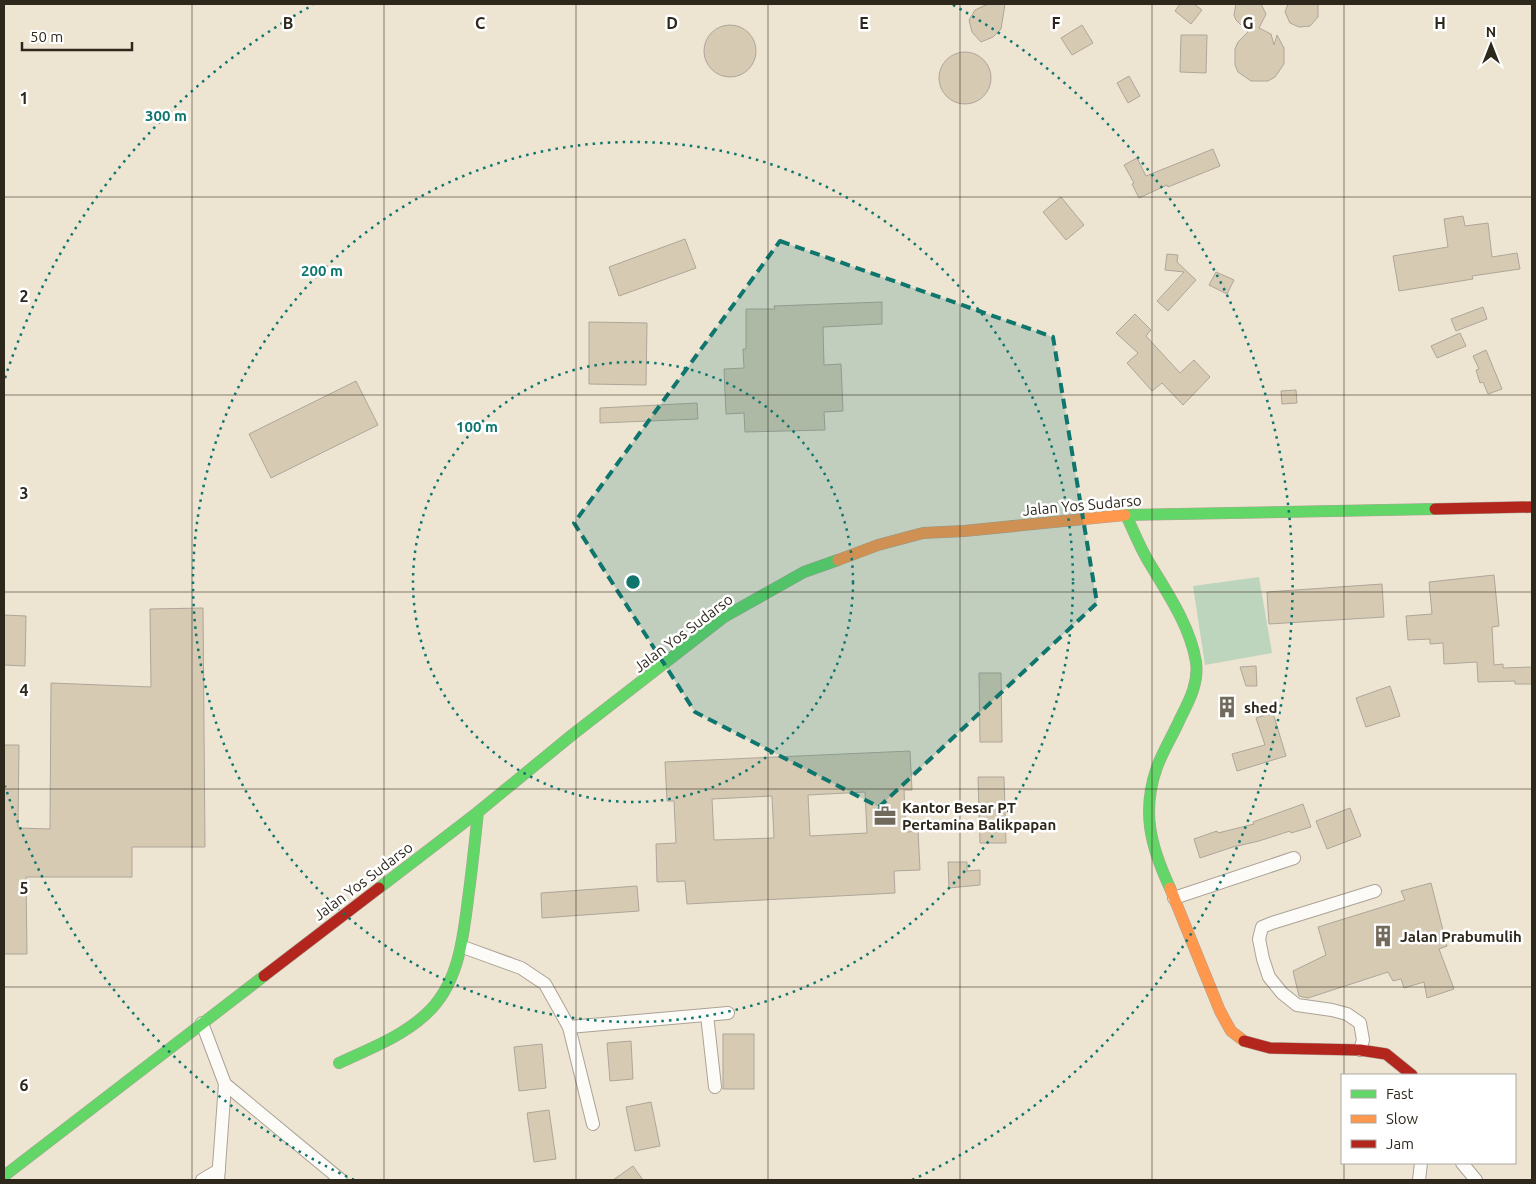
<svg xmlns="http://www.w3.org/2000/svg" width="1536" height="1184" viewBox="0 0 1536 1184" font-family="Ubuntu,sans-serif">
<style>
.green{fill:#bed5bd}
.building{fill:#d6cab3;stroke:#aea699;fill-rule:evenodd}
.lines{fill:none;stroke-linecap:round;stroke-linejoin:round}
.street-casing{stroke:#aba396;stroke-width:14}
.fast-casing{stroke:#aba396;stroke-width:12}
.slow-casing{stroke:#aba396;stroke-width:12}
.jam-casing{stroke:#aba396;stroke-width:12}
.street{stroke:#fcfbf8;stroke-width:12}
.fast{stroke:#63d668;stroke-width:11}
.slow{stroke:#ff974d;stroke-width:11}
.jam{stroke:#b3261e;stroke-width:11}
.marked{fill:#0f766e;fill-opacity:0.2;stroke:#0f766e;stroke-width:4;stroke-dasharray:10 6;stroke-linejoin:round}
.grid{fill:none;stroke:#2e271b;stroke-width:1;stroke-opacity:0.55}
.ring{fill:none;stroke:#0f766e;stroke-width:2.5;stroke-dasharray:2.5 5}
.labels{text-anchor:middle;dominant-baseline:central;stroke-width:5;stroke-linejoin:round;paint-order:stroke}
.street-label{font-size:15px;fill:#2e271b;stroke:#fff}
.poi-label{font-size:15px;font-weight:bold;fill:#2e271b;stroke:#fff;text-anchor:start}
.grid-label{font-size:16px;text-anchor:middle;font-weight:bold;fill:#2e271b;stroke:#fff;stroke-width:5;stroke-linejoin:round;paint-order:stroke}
.centre{fill:#0f766e;stroke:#fff;stroke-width:2.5}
.ring-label{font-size:15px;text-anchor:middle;font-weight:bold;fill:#0f766e;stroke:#fff;stroke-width:5;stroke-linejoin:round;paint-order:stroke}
</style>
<rect width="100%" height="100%" fill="#eee4d2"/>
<!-- green -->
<path class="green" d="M 1259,577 L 1272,653 L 1205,665 L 1193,586 Z"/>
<!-- building -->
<g class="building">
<path d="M 988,4 L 1005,4 L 1001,29 L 993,37 L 981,42 L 972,32 L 969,20 L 975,10 Z"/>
<path d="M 1180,4 L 1194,4 L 1202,10 L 1191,24 L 1175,11 Z"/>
<path d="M 1236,4 L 1261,4 L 1266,14 L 1259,28 L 1271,34 L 1274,45 L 1277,35 L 1284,48 L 1284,64 L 1275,77 L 1268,81 L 1251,81 L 1238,72 L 1235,65 L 1235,49 L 1238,42 L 1248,32 L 1236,20 L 1234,15 Z"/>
<path d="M 1288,4 L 1318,4 L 1318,17 L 1310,26 L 1299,27 L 1290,23 L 1285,12 Z"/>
<path d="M 1082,25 L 1093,43 L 1072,55 L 1061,38 Z"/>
<circle cx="730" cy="51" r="26"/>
<path d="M 1181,35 L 1207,35 L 1206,73 L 1180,72 Z"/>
<circle cx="965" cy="78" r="26"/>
<path d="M 1129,76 L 1140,96 L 1128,103 L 1117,83 Z"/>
<path d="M 1213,149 L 1220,166 L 1168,187 L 1167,185 L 1139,198 L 1132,184 L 1134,183 L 1124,165 L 1137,158 L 1146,176 Z"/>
<path d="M 1061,197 L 1084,225 L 1066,240 L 1043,212 Z"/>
<path d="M 1463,216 L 1465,226 L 1488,223 L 1492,257 L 1517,253 L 1520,269 L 1472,276 L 1473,279 L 1399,291 L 1393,256 L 1448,247 L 1444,219 Z"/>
<path d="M 685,239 L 696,268 L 619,296 L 609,267 Z"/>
<path d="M 1167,254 L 1178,255 L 1177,262 L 1196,280 L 1168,311 L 1157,301 L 1184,272 L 1165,270 Z"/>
<path d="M 1216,272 L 1234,280 L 1227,294 L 1209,285 Z"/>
<path d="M 882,302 L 882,324 L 823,327 L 824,365 L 841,364 L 843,411 L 824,412 L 825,430 L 745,432 L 744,413 L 726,414 L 724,369 L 744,368 L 743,349 L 746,349 L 746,309 L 775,309 L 774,306 Z"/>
<path d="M 1483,307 L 1487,319 L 1456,331 L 1451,319 Z"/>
<path d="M 1135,314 L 1151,330 L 1146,336 L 1180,373 L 1194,360 L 1210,377 L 1183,405 L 1162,383 L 1152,391 L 1127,363 L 1138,353 L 1116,333 Z"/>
<path d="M 589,322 L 647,323 L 646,385 L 589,384 Z"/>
<path d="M 1460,333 L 1466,346 L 1437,358 L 1431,346 Z"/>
<path d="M 1486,350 L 1502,389 L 1488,394 L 1483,382 L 1480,383 L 1476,370 L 1479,369 L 1473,356 Z"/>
<path d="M 356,381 L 378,425 L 271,478 L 249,434 Z"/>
<path d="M 1296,390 L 1297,403 L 1282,404 L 1281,391 Z"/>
<path d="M 697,403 L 698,419 L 600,423 L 600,408 Z"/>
<path d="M 1494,575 L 1499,626 L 1492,627 L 1494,665 L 1503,664 L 1503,668 L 1532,667 L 1532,684 L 1515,684 L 1515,681 L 1478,682 L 1477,662 L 1444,664 L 1443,643 L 1430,644 L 1430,639 L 1408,640 L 1406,616 L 1432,614 L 1429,582 Z"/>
<path d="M 1382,584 L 1384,617 L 1269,624 L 1267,592 Z"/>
<path d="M 203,608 L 205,847 L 132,847 L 132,877 L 26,877 L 27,954 L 4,954 L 4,745 L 19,745 L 18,828 L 50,829 L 51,683 L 151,687 L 150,609 Z"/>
<path d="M 4,615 L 26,616 L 25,666 L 4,665 Z"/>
<path d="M 1256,666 L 1257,686 L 1246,686 L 1240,667 Z"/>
<path d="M 979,673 L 1001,673 L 1002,742 L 980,742 Z"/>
<path d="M 1390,686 L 1400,716 L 1366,727 L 1356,698 Z"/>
<path d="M 1273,713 L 1286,756 L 1237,771 L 1232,754 L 1265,745 L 1256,718 Z"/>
<path d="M 910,751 L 912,790 L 904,790 L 906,832 L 918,831 L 920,870 L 894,871 L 895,893 L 687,904 L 685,881 L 657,882 L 656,844 L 676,843 L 674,801 L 667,801 L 665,762 ZM 865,792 L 867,833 L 810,836 L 808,795 ZM 772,796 L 774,838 L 714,840 L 712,799 Z"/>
<path d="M 978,777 L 1004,777 L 1006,843 L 980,843 Z"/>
<path d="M 1303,804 L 1311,827 L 1291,833 L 1290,831 L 1259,841 L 1233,847 L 1200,858 L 1194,839 L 1217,831 L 1218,833 L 1254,824 L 1253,822 Z"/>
<path d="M 1350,808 L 1361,836 L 1327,849 L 1316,821 Z"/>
<path d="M 948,862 L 967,862 L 967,871 L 980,870 L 980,885 L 949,888 Z"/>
<path d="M 1431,883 L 1447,946 L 1439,949 L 1454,989 L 1427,998 L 1424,982 L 1404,988 L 1401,979 L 1393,981 L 1388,972 L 1308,998 L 1299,996 L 1293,971 L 1326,955 L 1318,927 L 1405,900 L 1401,891 Z"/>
<path d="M 637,886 L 639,911 L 542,918 L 541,893 Z"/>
<rect x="723" y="1034" width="31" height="55"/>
<path d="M 631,1041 L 633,1079 L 610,1081 L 607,1043 Z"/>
<path d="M 542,1044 L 546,1088 L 519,1091 L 514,1047 Z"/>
<path d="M 651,1102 L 660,1146 L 635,1151 L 626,1107 Z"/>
<path d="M 549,1110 L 556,1159 L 534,1162 L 527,1113 Z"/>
<path d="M 633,1166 L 643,1180 L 613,1180 Z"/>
</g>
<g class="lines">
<!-- street casing -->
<g class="street-casing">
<g id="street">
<path d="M 1174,898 L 1294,858"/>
<path d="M 463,947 L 521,968 L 545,984 L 569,1027 L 593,1124"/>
<path d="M 707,1015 L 715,1087"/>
<path d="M 202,1023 L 225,1084 L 218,1180"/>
<path d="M 569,1027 L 728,1013"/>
<path d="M 1360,1050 L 1363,1040 L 1360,1023 L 1347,1014 L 1332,1010 L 1297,1005 L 1282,993 L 1269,977 L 1263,959 L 1259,939 L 1262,927 L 1272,923 L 1375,891"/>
<path d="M 225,1084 L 341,1180"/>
<path d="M 1462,1163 L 1476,1180"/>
<path d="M 202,1180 L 219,1170"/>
<path d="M 1419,1180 L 1421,1163"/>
</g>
</g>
<!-- fast casing -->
<g class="fast-casing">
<g id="fast">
<path d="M 1125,515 L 1435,509"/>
<path d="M 1126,515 C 1133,530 1139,545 1147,559 C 1166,591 1190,625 1196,662 C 1199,683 1189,701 1180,719 C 1173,735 1163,751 1157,767 C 1141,812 1151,847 1170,888"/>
<path d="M 379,888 L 478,812 L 572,735 L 724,617 L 804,572 L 838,560"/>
<path d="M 339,1063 C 369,1049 401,1037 425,1015 C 458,986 463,940 468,899 C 472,870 475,841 478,812"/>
<path d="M 4,1176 L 264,976"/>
</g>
</g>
<!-- slow casing -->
<g class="slow-casing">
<g id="slow">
<path d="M 838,560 L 878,545 L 923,533 L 964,531 L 1125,515"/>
<path d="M 1170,888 L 1220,1011 L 1231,1031 L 1244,1041"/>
</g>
</g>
<!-- jam casing -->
<g class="jam-casing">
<g id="jam">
<path d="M 1435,509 L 1532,507"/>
<path d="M 264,976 L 379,888"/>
<path d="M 1244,1041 L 1270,1048 L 1360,1050 L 1386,1054 L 1412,1075"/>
</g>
</g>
<!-- street -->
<use href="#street" class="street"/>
<!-- fast -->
<use href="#fast" class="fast"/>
<!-- slow -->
<use href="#slow" class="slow"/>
<!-- jam -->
<use href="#jam" class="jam"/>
</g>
<!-- marked area -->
<path class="marked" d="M 780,241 L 1053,337 L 1097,603 L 879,807 L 695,712 L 574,523 Z"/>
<!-- grid -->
<path class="grid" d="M 192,4 L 192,1180M 384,4 L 384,1180M 576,4 L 576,1180M 768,4 L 768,1180M 960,4 L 960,1180M 1152,4 L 1152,1180M 1344,4 L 1344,1075M 4,197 L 1532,197M 4,395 L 1532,395M 4,592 L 1532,592M 4,789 L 1532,789M 4,987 L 1532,987M 1344,1163 L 1344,1180"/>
<!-- distance rings -->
<g class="ring">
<circle cx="633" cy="582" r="220"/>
<circle cx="633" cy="582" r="440"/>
<path d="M354 1180A660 660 0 0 1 5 786M5 378A660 660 0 0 1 313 5M953 5A660 660 0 0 1 912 1180"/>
</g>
<!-- icons -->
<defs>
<g id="building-bare" transform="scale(1.725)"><path d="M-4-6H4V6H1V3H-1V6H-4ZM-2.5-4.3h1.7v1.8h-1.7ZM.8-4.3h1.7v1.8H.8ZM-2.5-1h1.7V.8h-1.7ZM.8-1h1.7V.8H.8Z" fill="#71695b" stroke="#fff" stroke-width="2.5" paint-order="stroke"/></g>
<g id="office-bare" transform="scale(1.725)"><path d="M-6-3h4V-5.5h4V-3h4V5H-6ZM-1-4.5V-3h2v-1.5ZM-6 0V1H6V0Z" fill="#71695b" stroke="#fff" stroke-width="2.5" paint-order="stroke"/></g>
</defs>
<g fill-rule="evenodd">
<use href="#building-bare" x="1227" y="707"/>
<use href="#office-bare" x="885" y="816"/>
<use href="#building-bare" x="1383" y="936"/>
</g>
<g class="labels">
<!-- street labels -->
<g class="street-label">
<text transform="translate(1082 505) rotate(-5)">Jalan Yos Sudarso</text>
<text transform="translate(683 633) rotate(-37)">Jalan Yos Sudarso</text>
<text transform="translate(363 881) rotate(-37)">Jalan Yos Sudarso</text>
</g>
<!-- poi labels -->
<g class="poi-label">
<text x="1244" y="707">shed</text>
<text x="902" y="807">Kantor Besar PT<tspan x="902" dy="17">Pertamina Balikpapan</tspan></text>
<text x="1400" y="936">Jalan Prabumulih</text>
</g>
</g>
<g class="grid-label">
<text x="288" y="29">B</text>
<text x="480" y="29">C</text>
<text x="672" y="29">D</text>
<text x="864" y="29">E</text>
<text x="1056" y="29">F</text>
<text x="1248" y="29">G</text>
<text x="1440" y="29">H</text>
<text x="24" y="104">1</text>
<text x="24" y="302">2</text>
<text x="24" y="499">3</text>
<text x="24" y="696">4</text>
<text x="24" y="894">5</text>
<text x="24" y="1091">6</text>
</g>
<circle cx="633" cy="582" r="8" class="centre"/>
<g class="ring-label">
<text x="166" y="121">300 m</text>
<text x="322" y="276">200 m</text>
<text x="477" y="432">100 m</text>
</g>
<!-- border -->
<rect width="1536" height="1184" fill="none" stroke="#2e271b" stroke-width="10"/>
<!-- legend -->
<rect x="1341" y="1074" width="175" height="90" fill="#ffffff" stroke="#aba9a4"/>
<rect x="1351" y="1090" width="25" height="8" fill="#63d668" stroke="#aba9a4"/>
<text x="1386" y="1099" font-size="15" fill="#2e271b">Fast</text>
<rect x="1351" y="1115" width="25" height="8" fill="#ff974d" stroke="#aba9a4"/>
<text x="1386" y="1124" font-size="15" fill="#2e271b">Slow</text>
<rect x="1351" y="1140" width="25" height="8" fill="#b3261e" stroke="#aba9a4"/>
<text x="1386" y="1149" font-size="15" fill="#2e271b">Jam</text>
<!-- north arrow -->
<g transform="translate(1491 45)" stroke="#ffffff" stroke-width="4" paint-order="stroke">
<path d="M0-4L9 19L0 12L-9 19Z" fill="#2e271b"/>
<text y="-8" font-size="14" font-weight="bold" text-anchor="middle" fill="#2e271b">N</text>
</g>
<!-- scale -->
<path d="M22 42v8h110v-8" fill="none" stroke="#2e271b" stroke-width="2.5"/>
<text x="30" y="42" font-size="15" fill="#2e271b" stroke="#ffffff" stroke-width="4" paint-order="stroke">50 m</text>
</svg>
